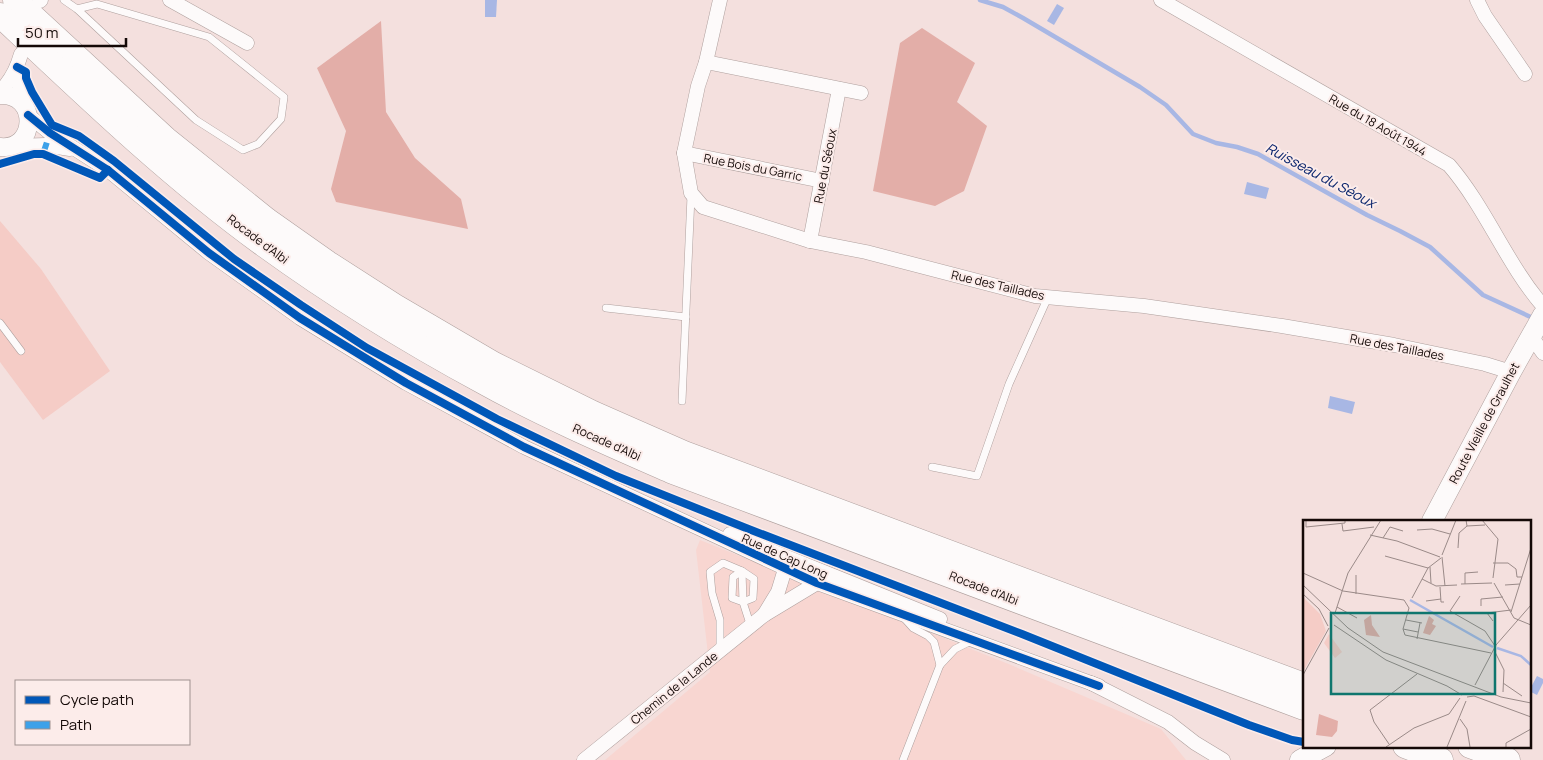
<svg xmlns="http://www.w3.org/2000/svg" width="1543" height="760" viewBox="0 0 1543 760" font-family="Manrope,sans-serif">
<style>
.built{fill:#f8d6d1}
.green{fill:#f5ccc6}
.forest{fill:#e3aea8}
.water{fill:#a8b7e4}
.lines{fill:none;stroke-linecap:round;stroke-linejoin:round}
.stream{stroke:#a8b7e4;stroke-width:4.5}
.service-casing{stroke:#afa09e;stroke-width:8}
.minor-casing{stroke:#afa09e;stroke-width:15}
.tertiary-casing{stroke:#afa09e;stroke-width:19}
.secondary-casing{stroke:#afa09e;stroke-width:21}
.trunk-casing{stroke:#afa09e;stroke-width:25}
.service{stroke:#fdfafa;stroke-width:7}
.minor{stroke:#fdfafa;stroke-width:14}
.tertiary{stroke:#fdfafa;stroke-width:18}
.secondary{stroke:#fdfafa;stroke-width:20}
.trunk{stroke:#fdfafa;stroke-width:24}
.quiet{stroke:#3da1e9;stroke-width:6;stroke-dasharray:12 6;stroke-linecap:butt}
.cycleway-casing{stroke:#fcecea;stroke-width:11}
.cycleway{stroke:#0057b8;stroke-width:8}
.labels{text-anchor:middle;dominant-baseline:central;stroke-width:4;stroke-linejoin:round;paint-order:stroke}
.street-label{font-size:12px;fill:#140907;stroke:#fcecea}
.water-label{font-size:14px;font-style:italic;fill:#0a256d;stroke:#fcecea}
.inset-river{fill:none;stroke:#a8b7e4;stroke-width:2.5}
.inset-road{fill:none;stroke:#9a8a88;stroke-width:1}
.view{fill:#0f766e;fill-opacity:0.15;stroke:#0f766e;stroke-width:2.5}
.inset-edge{fill:none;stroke:#140907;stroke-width:2.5}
</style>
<rect width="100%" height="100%" fill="#f4e0de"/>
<!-- built -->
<path class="built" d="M 700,540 L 1011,665 L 1161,729 L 1186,760 L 605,760 L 710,672 L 696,550 Z"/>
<!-- green -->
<path class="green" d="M 0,221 L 41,269 L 110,371 L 43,420 L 0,362 Z"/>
<!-- forest -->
<g class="forest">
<path d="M 381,21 L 386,112 L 415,158 L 461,199 L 468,229 L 336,202 L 331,189 L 346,131 L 317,68 Z"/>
<path d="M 922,28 L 975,63 L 957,102 L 987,126 L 964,191 L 935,206 L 873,191 L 900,43 Z"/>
</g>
<!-- water -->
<g class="water">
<path d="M 485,0 L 497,0 L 496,17 L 485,17 Z"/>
<path d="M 1057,4 L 1064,8 L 1054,25 L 1047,21 Z"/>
<path d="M 1247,182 L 1269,188 L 1266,199 L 1244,194 Z"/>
<path d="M 1330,396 L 1355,402 L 1352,414 L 1328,408 Z"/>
<path d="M 1537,676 L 1543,679 L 1543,683 L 1537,695 L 1529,691 Z"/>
</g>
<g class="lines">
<!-- stream -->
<path class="stream" d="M 980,0 L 1003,7 L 1023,18 L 1140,87 L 1166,105 L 1193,134 L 1216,143 L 1237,147 L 1258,154 L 1367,215 L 1400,231 L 1430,247 L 1483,295 L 1535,319"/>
<!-- service casing -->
<g class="service-casing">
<g id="service">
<path d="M 64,0 L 77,9 L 196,120 L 243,150 L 258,144 L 281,119 L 284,97 L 209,37 L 97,4 L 77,9"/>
<path d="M 606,308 L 686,317"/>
<path d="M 0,323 L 21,351"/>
<path d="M 682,401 L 691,196"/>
<path d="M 932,467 L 977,476 L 1009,384 L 1048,297"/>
<path d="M 742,571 L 754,579 L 753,598 L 743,602 L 732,598 L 733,577 Z"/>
<path d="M 904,618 L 913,628 L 928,636 L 934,642 L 940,665"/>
<path d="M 720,651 L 720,620 L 712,593 L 710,572 L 723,563 L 742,571 L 743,602 L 751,627"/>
<path d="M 903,760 L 940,665 L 955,649 L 971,641"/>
</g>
</g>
<!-- minor casing -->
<g class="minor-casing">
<g id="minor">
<path d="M 170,0 L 247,43"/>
<path d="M 720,0 L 706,62 L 698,86 L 684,153 L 691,193 L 703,207 L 810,241 L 866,252 L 1035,296 L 1144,306 L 1282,326 L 1394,345 L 1485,364 L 1511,372"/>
<path d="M 1161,0 L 1449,165 C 1486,208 1506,263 1543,306"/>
<path d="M 1477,0 L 1485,16 L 1525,74"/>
<path d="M 40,1 L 41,0"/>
<path d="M 706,62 L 861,93"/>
<path d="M 17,67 L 19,85 L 25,107"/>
<path d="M 0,91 C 10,82 17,68 21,54"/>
<path d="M 28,115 L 50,133 L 108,170 L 209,253 L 300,318 L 406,383 L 524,447 L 817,583 L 1099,686"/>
<path d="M 13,146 L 45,145 L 70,149"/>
<path d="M 684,153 L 822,181"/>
<path d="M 810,241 L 839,89"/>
<path d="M 1531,336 L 1543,353"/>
<path d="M 730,534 L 940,619"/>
<path d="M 764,615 L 778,592 L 785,569 L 793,570"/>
<path d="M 1091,683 L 1168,722 L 1195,743 L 1223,760"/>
<path d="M 584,760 L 764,615 L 817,583 L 813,578"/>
</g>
</g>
<!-- tertiary casing -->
<g class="tertiary-casing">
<path id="tertiary" d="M 0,95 C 39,93 37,151 0,147"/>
</g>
<!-- secondary casing -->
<g class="secondary-casing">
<g id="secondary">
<path d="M 1432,521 L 1511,372 L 1543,315"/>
<path d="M 1300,760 L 1326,746"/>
</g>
</g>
<!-- trunk casing -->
<g class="trunk-casing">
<g id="trunk">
<path d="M 15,0 L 166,139 L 267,220 L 328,263 L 395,306 L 494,364 L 593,413 L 684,453 L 1304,685"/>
<path d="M 0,15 C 85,95 169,176 264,245 C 333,295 407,341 483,382 C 544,416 609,444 673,472 L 1304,708"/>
<path d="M 1405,746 L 1441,760"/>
<path d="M 1470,746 L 1508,760"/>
</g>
</g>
<!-- service -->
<use href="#service" class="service"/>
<!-- minor -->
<use href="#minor" class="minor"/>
<!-- tertiary -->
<use href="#tertiary" class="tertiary"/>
<!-- secondary -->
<use href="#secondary" class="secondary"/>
<!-- trunk -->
<use href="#trunk" class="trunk"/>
<!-- quiet -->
<path class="quiet" d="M 43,154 L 51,130"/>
<!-- cycleway casing -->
<g class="cycleway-casing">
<g id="cycleway">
<path d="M 17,67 L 26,72 L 26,78 L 32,92 L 52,125 L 79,136 L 114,161 L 234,259 L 301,305 L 367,348 L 497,419 L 616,476 L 746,528 L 1022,634 L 1249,725 L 1292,740 L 1304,742"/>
<path d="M 28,115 L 50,133 L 108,170 L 209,253 L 300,318 L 406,383 L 524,447 L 817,583 L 1099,686"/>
<path d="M 0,164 L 34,154 L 43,154 L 100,178 L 108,170"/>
</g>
</g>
<!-- cycleway -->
<use href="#cycleway" class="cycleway"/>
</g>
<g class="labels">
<!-- street labels -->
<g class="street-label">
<text transform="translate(1378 125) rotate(30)">Rue du 18 Août 1944</text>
<text transform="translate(825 166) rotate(-79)">Rue du Séoux</text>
<text transform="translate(753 167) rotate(11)">Rue Bois du Garric</text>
<text transform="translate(258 239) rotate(37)">Rocade d'Albi</text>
<text transform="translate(998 285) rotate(13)">Rue des Taillades</text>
<text transform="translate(1397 347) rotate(11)">Rue des Taillades</text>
<text transform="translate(1484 423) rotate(-62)">Route Vieille de Graulhet</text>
<text transform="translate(607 442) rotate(24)">Rocade d'Albi</text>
<text transform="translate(785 556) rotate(24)">Rue de Cap Long</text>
<text transform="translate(984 588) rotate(21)">Rocade d'Albi</text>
<text transform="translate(674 688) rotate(-39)">Chemin de la Lande</text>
</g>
<!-- water labels -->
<g class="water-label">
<text transform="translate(1321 175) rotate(28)">Ruisseau du Séoux</text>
</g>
</g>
<!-- overview -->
<g transform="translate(1303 520)">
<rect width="228" height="228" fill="#f4e0de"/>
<path d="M 0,77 L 17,94 L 23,111 L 0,152 ZM 26,114 L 39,132 L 32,138 L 21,123 Z" fill="#f5ccc6"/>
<path d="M 68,95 L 69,105 L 77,117 L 63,115 L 61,100 ZM 126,96 L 131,100 L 129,104 L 133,106 L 127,115 L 120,113 ZM 16,194 L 35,201 L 34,211 L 29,217 L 13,215 Z" fill="#e3aea8"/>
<path class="inset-river" d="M 107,80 L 190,127M 194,128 L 218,136 L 228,145"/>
<path class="inset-road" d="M 3,0 L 3,7 L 42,3 L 42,0M 163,0 L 164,6 L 182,5M 179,0 L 195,19 L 190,58M 39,4 L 40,11 L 71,7M 114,10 L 129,9 L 147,14M 67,15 L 94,21 L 137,37M 80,18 L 87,7 L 100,11M 155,28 L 156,13 L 164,6M 139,35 L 153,0M 82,36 L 125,48M 139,37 L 142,66M 190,43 L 205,43 L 213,49 L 214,57 L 219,57M 127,47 L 128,63M 0,53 L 40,71 L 101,80 L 106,88 L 100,109 L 102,115 L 188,133M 119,59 L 133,66 L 154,65M 191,63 L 211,98 L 228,105M 158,64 L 189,63M 162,64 L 162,53 L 175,52M 0,65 L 45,108 L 80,132 L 198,177 L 228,183M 202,65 L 217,64M 137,67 L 138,82 L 141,82M 0,74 L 16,89 L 25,106M 53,74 L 53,55M 157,76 L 147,91 L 182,111 L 192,126M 109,78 L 125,48 L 138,38M 123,81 L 138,79M 178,86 L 178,79 L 200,77M 34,87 L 54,98M 208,92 L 228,28M 32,93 L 45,53 L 78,0M 103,100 L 119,103M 190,101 L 184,93 L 208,90M 31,105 L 83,140 L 144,166M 100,109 L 115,112M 114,119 L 117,103M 191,130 L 201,150 L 200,172M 0,155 L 26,108M 200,163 L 219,176M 172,165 L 193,125 L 228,85M 144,166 L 159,175M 164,177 L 171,176 L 228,197M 157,199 L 164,209 L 167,227M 86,224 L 71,202 L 67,190 L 114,154M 83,227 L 111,208 L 146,194 L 157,178M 144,227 L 163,181M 203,227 L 203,223 L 228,209"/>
<path class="view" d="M 28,93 L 192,93 L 192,174 L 28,174 Z"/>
<rect width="228" height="228" class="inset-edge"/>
</g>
<!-- legend -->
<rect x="15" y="680" width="175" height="65" fill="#fcecea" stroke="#9f918f"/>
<rect x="25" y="696" width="25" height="8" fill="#0057b8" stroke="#9f918f"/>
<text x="60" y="705" font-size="15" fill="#140907">Cycle path</text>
<rect x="25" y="721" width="25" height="8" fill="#3da1e9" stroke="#9f918f"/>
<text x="60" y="730" font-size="15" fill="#140907">Path</text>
<!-- scale -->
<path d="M18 38v8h108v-8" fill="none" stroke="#140907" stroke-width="2.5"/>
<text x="25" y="38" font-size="15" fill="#140907" stroke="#fcecea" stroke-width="4" paint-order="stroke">50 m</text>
</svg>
